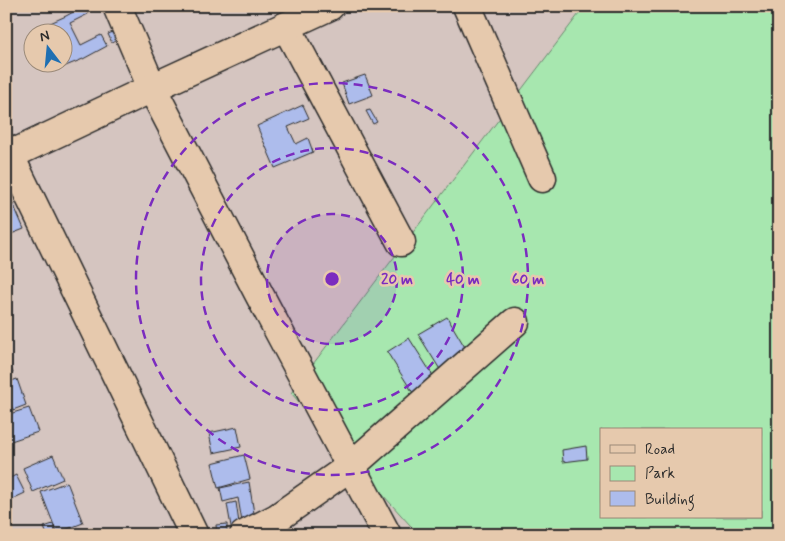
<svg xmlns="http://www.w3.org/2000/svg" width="785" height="541" viewBox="0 0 785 541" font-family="Mynerve,sans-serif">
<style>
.green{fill:#a7e7af;stroke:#69896d;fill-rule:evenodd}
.building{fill:#adbcec;stroke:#2b2b2b}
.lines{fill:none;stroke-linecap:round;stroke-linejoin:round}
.minor-casing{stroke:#2b2b2b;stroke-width:31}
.minor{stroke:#e6c9ad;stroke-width:28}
.ring{fill:none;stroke:#7b2cbf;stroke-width:2.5;stroke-dasharray:9 6}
.centre{fill:#7b2cbf;stroke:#e6c9ad;stroke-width:2.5}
.ring-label{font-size:15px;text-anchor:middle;font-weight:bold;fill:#7b2cbf;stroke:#e6c9ad;stroke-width:5;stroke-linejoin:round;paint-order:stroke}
</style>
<rect width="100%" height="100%" fill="#d5c5c0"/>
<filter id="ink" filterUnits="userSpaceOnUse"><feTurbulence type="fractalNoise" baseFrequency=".02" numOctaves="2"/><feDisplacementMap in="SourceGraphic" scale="10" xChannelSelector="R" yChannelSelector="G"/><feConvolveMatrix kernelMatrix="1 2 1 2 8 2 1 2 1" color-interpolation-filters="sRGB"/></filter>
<g filter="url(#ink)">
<!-- green -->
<path class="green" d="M 585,6 L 779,6 L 779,535 L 419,535 L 291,393 ZM 601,430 L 761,430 L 761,517 L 601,517 Z"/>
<!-- building -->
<g class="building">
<path d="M 84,6 L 88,14 L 70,23 L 81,45 L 101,35 L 107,46 L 83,59 L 58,69 L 55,62 L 62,62 L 62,32 L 41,32 L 39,28 L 66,16 Z"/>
<path d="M 113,32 L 116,40 L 112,43 L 108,34 Z"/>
<path d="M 365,75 L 373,95 L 349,104 L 342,83 Z"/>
<path d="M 303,105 L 309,118 L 288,127 L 296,144 L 308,138 L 313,152 L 275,168 L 257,126 Z"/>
<path d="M 370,110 L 377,122 L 373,124 L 366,111 Z"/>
<path d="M 6,187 L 24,229 L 6,236 Z"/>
<path d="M 447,317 L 469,354 L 441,371 L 418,334 Z"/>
<path d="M 409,338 L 437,382 L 415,396 L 387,352 Z"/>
<path d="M 6,355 L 13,373 L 6,375 Z"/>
<path d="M 17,379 L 26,405 L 13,410 L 6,392 L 6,383 Z"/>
<path d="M 29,408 L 38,432 L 8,442 L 6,438 L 6,415 Z"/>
<path d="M 237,427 L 241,447 L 213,453 L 209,433 Z"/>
<path d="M 586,446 L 587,459 L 563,462 L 562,450 Z"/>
<path d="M 53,455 L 63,479 L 33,492 L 23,468 Z"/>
<path d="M 244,455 L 250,479 L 218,488 L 212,463 Z"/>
<path d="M 16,475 L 25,493 L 6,502 L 6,480 Z"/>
<path d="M 67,482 L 83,523 L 57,533 L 41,492 Z"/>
<path d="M 249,482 L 256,526 L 243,528 L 238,498 L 223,502 L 220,488 Z"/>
<path d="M 236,502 L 240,530 L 232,532 L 227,504 Z"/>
<path d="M 53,524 L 56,535 L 47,535 L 44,527 Z"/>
<path d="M 227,524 L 227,535 L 217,535 L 216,525 Z"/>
</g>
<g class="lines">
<!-- minor casing -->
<g class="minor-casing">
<g id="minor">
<path d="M 117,6 L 152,88 L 259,294 L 387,535"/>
<path d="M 467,6 L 542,178"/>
<path d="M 286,26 L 401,242"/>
<path d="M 6,148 L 194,535"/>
<path d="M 6,157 L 152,88 L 330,6"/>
<path d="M 244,535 L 277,518 L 351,466 L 515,322"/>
</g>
</g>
<!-- minor -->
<use href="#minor" class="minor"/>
</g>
</g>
<!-- distance rings -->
<circle cx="332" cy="279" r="65" fill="#7b2cbf" fill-opacity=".12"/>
<g class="ring">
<circle cx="332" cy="279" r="65"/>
<circle cx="332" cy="279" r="131"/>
<circle cx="332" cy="279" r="196"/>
</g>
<circle cx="332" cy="279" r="8" class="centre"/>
<g class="ring-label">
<text x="397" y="284">20 m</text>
<text x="463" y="284">40 m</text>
<text x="528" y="284">60 m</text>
</g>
<!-- margin -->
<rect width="785" height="541" fill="none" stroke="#e6c9ad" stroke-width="25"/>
<rect x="12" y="12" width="760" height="516" fill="none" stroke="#2b2b2b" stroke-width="2" filter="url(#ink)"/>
<!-- legend -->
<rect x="600" y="428" width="162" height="90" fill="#e6c9ad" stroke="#9b8a79"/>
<rect x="610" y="445" width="25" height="8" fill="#e6c9ad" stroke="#9b8a79"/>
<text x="645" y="454" font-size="15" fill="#2b2b2b">Road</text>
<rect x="610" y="466" width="25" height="15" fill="#a7e7af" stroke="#9b8a79"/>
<text x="645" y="478" font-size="15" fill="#2b2b2b">Park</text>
<rect x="610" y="491" width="25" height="15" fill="#adbcec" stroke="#9b8a79"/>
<text x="645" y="504" font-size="15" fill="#2b2b2b">Building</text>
<!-- north arrow -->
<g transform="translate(48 48) rotate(344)"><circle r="24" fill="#e6c9ad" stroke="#9b8a79"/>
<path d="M0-4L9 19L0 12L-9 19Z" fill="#1f6fb2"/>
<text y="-8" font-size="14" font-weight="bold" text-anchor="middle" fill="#2b2b2b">N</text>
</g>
</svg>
